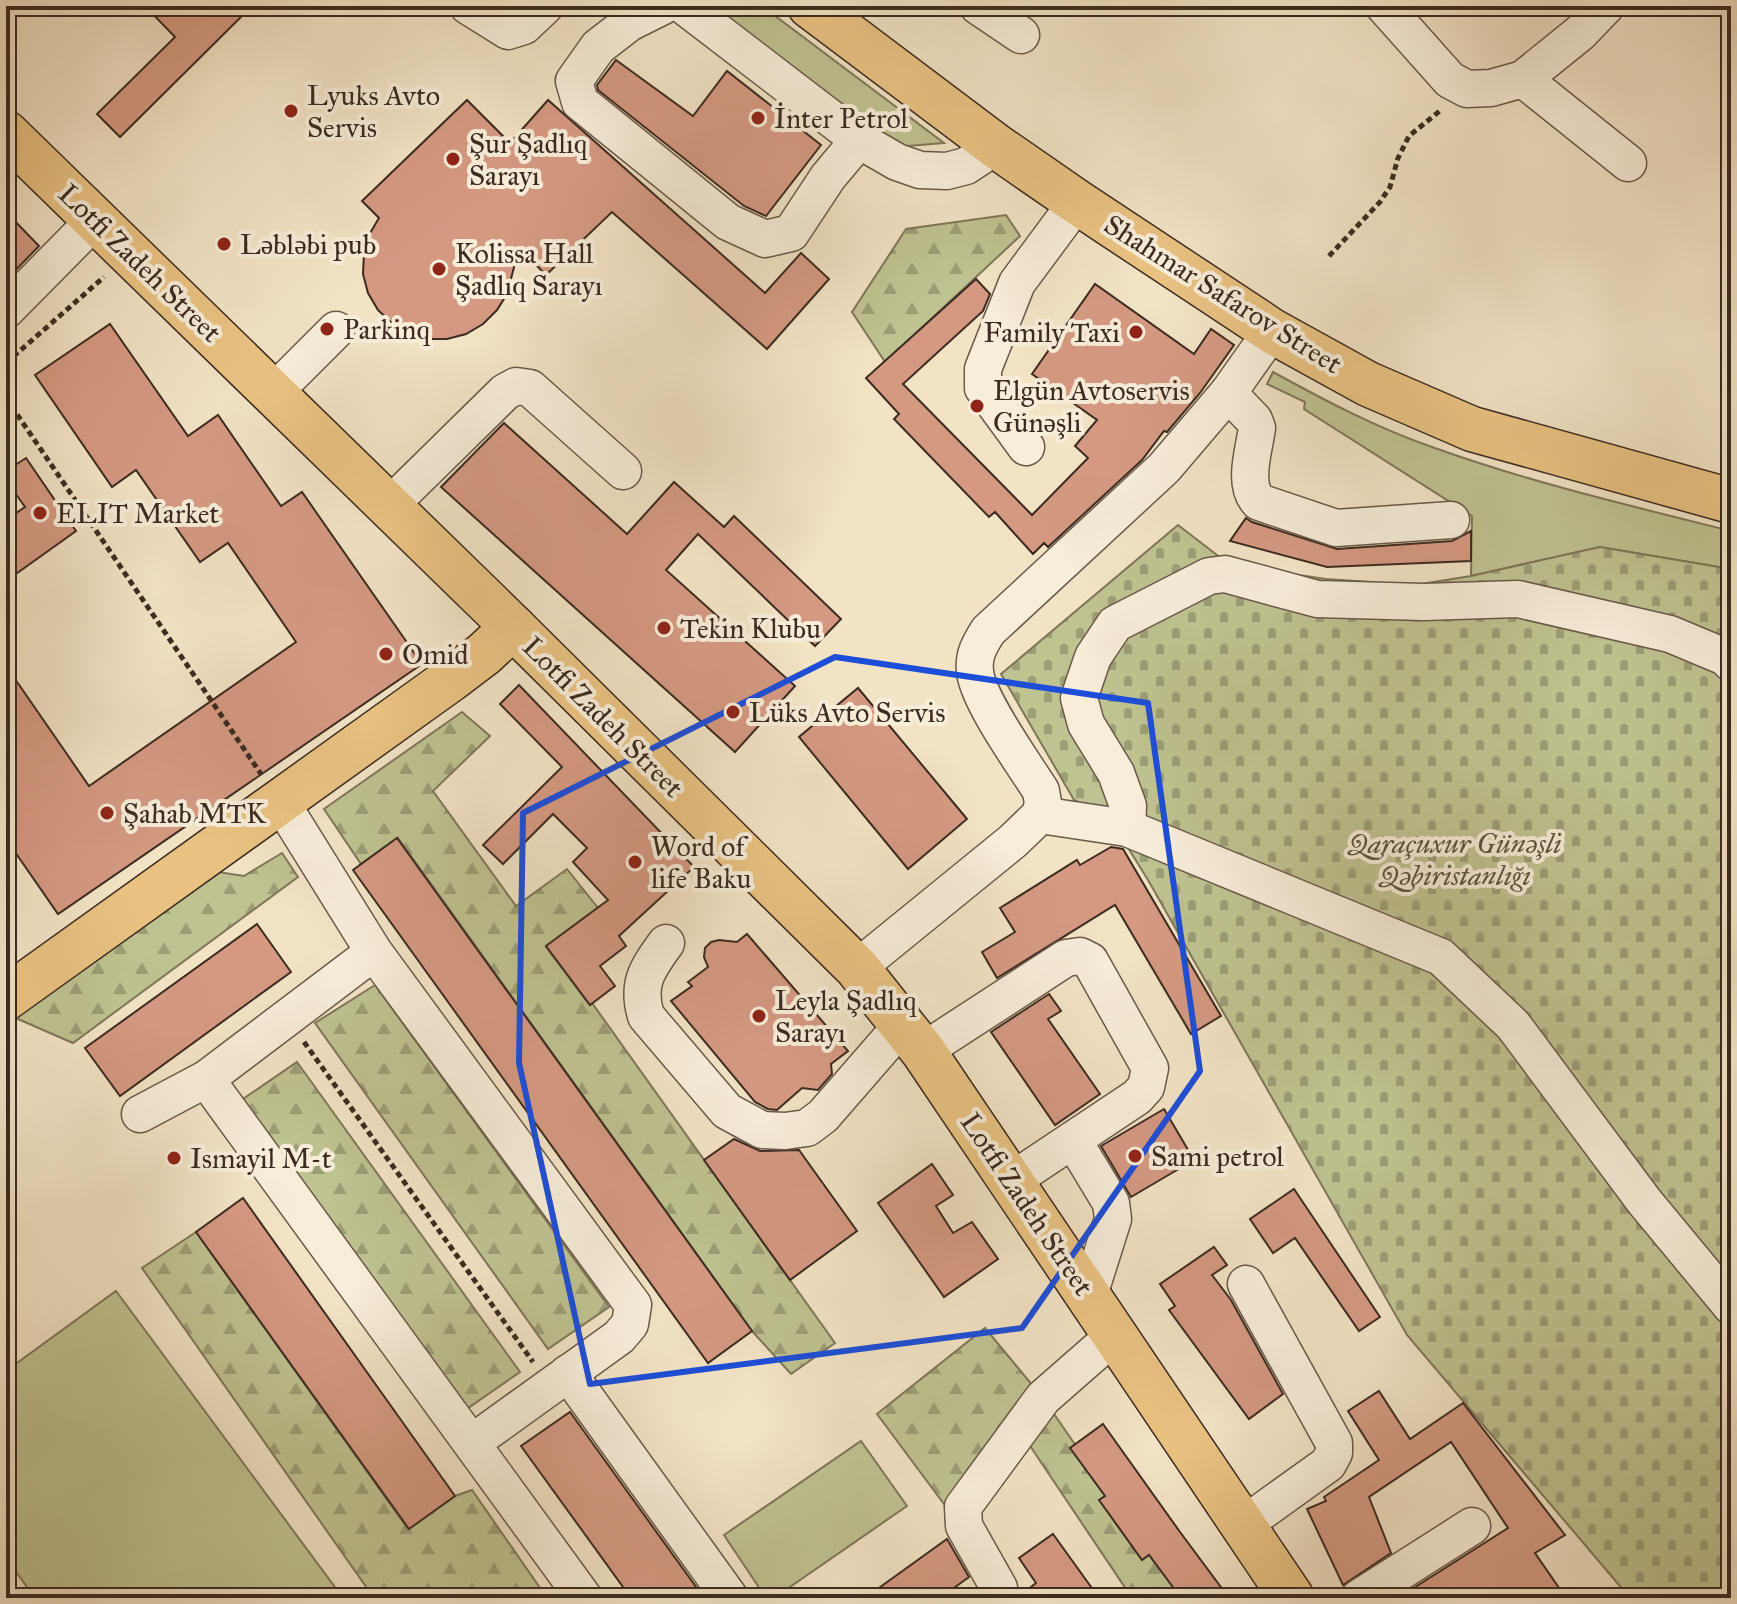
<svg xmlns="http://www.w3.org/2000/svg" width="1737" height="1604" viewBox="0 0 1737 1604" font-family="'IM FELL Great Primer',serif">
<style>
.green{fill:#bfc291;stroke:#7e7659;stroke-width:2}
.forest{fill:url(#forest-firs);stroke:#7e7659;stroke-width:2}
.cemetery{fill:url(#cemetery-stones);stroke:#7e7659;stroke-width:2}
.building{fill:#d59982;stroke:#3c2b21;stroke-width:2}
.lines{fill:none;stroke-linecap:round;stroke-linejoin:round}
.minor-casing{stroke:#6a594a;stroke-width:39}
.major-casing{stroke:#3c2b21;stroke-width:47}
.path{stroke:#3c2b21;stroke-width:5;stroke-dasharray:6 4;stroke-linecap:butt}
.minor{stroke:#f7edd9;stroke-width:36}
.major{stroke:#e9c282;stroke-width:44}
.marked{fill:none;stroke:#1d4ed8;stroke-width:6;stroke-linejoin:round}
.poi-dot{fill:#8f2418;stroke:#f7edd9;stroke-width:3}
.labels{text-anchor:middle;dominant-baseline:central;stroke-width:8;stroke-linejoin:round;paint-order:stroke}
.poi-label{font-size:28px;fill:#3c2b21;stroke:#f7edd9;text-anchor:start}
.street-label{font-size:28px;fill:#3c2b21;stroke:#f7edd9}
.park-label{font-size:28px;font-style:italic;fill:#5d513d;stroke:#f7edd9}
</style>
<defs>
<pattern id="forest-firs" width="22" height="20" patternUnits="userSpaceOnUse" patternTransform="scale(2)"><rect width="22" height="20" fill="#bfc291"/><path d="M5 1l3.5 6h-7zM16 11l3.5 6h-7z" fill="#9c9e76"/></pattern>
<pattern id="cemetery-stones" width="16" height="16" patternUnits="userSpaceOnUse" patternTransform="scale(2)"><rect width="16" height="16" fill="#bfc291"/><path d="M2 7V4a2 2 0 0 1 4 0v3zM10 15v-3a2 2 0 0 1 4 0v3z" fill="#9c9e76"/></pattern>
</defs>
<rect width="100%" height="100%" fill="#f2e3c5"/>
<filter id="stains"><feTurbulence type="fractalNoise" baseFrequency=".0025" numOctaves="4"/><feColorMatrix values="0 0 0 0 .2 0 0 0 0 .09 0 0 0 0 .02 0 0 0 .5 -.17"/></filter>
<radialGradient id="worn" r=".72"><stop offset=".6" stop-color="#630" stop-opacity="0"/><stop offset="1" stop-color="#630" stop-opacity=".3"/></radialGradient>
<!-- green -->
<g class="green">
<path d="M 709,6 L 762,6 L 944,143 L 896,147 Z"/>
<path d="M 1273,372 C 1324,400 1377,428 1432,447 C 1529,482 1631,506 1731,531 L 1731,569 L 1600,547 L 1471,576 L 1472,516 L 1304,409 L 1305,402 L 1267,384 Z"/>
<path d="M 116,1291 L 343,1598 L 35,1598 L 6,1558 L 6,1371 Z"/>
<path d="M 861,1441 L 907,1506 L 774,1598 L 766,1598 L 724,1535 Z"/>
</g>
<!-- forest -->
<g class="forest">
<path d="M 1006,215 L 1020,236 L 885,362 L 852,312 L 906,229 Z"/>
<path d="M 462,712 L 490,736 L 433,791 L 516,906 L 567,869 L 598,908 L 546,947 L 589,1004 L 592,1003 L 835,1343 L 791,1374 L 752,1331 L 398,838 L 361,864 L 324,809 Z"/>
<path d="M 282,853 L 298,877 L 73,1043 L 11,1016 L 212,871 L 244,876 Z"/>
<path d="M 375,985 L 609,1307 L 548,1349 L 315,1023 Z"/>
<path d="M 297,1062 L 520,1372 L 461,1413 L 240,1101 Z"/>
<path d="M 196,1232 L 408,1529 L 455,1496 L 472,1490 L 547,1598 L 374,1598 L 142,1268 Z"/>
<path d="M 985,1328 L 1043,1398 L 1181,1598 L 1132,1598 L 1012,1419 L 947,1508 L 877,1414 Z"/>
</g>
<!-- cemetery -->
<path class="cemetery" d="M 1178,525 L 1230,565 L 1326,579 L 1415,585 L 1471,576 L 1600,547 L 1731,569 L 1731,1598 L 1630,1598 L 1407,1335 L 1148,880 L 1109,817 L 1074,800 L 1001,674 Z"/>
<!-- building -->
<g class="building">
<path d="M 145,6 L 252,6 L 120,137 L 97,114 L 175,37 Z"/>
<path d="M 616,60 L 693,116 L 727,71 L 821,145 L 766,216 L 744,206 L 598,90 L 597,85 Z"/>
<path d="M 467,100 L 510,143 L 548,100 L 765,293 L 801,253 L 829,279 L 767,349 L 612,212 L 546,275 L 519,248 L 507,294 L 497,310 L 483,324 L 466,334 L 447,339 L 428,339 L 409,334 L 392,323 L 378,310 L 368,293 L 363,274 L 364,254 L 369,235 L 379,218 L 362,201 Z"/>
<path d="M 6,212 L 39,246 L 6,280 Z"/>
<path d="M 976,279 L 990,294 L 983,311 L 903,384 L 1032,515 L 1088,458 L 1075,446 L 1097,420 L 1032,374 L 1095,284 L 1194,354 L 1211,329 L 1234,345 L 1200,393 L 1167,432 L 1164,431 L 1142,460 L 1048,547 L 1044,543 L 1033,554 L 995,512 L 989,517 L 894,419 L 899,414 L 866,378 Z"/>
<path d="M 110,324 L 188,436 L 218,415 L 281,506 L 302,492 L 422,664 L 58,914 L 6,839 L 6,666 L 89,786 L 296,642 L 228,543 L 200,562 L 136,470 L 112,487 L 35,375 Z"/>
<path d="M 504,423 L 627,534 L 674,482 L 724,527 L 734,516 L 841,619 L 815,646 L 698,534 L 666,570 L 795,686 L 735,752 L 441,487 Z"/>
<path d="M 26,458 L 76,531 L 6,581 L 6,520 L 25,507 L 6,480 L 6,471 Z"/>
<path d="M 1246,518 L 1252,522 L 1337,549 L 1452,541 L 1471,531 L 1471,561 L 1327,567 L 1230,541 Z"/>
<path d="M 519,685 L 694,867 L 619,936 L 626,946 L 600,966 L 615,986 L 590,1005 L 546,946 L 608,900 L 573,862 L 587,848 L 553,814 L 503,864 L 483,845 L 562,767 L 500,704 Z"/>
<path d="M 858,688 L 967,819 L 908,869 L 799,737 Z"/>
<path d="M 397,838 L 752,1331 L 708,1363 L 353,870 Z"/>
<path d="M 1111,847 L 1123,849 L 1221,1016 L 1191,1034 L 1115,905 L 997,978 L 982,952 L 1015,932 L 1000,908 L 1077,860 L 1080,865 Z"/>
<path d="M 257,924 L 291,972 L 120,1096 L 85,1048 Z"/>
<path d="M 747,934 L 848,1051 L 831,1064 L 832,1074 L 818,1090 L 802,1088 L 777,1110 L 768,1109 L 755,1102 L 671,1001 L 692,986 L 688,982 L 708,967 L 704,957 L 705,948 L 711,942 L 719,940 L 737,942 Z"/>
<path d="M 1049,994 L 1061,1011 L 1048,1019 L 1100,1094 L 1055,1125 L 991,1032 Z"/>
<path d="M 1164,1109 L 1194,1160 L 1131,1197 L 1101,1146 Z"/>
<path d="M 734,1139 L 760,1151 L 799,1150 L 857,1231 L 790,1280 L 704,1160 Z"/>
<path d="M 932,1164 L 953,1195 L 936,1206 L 953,1233 L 972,1222 L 998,1259 L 944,1297 L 878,1203 Z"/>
<path d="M 1294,1189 L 1380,1317 L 1359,1331 L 1295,1238 L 1273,1253 L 1250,1219 Z"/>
<path d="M 243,1198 L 455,1496 L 409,1529 L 196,1232 Z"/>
<path d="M 1214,1247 L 1227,1265 L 1212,1275 L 1231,1300 L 1283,1394 L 1249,1419 L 1169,1310 L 1175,1306 L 1160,1284 Z"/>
<path d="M 1379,1391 L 1410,1439 L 1463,1403 L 1565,1535 L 1535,1553 L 1566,1598 L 1398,1598 L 1508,1528 L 1451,1442 L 1369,1497 L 1391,1553 L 1343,1585 L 1307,1509 L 1326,1501 L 1324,1497 L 1379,1460 L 1348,1411 Z"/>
<path d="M 570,1412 L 704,1598 L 631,1598 L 521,1446 Z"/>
<path d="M 1103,1424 L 1180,1532 L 1229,1598 L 1181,1598 L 1149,1555 L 1142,1560 L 1099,1500 L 1105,1496 L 1070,1448 Z"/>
<path d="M 1053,1534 L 1099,1598 L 1017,1598 L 1036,1583 L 1019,1558 Z"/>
<path d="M 947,1539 L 969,1577 L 940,1598 L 865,1598 Z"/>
</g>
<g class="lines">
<!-- minor casing -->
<g class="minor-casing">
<g id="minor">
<path d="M 468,6 L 508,31 L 524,26 L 545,6"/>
<path d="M 663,6 L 629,23 L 598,47 L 574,81 L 580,102 L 728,222 L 765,239 L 791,233 L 828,177 L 859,140"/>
<path d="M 684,6 L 859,140 L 897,162 L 920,170 L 947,171 L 966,166 L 996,146"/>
<path d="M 978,6 L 1021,35"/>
<path d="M 1384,6 L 1450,80 L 1467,89 L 1491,88 L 1523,79 L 1580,33 L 1606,6"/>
<path d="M 1523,79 L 1628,163"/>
<path d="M 6,310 L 95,220"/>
<path d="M 273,393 L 336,330"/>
<path d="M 1228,393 L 1254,420 L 1257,428 C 1254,450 1242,485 1259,502 L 1336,528 L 1451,520"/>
<path d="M 1026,447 L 983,388 L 983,369 L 1017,283 L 1077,202"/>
<path d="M 389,506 L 505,392 L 516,386 L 530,388 L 623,471"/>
<path d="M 1040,815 L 1127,828 L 1441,957 L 1513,1025 L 1644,1201 L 1731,1306"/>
<path d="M 1127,828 L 1128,806 L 1116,773 L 1086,724 L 1079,698 L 1093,657 L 1115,624 L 1209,576 L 1225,574 L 1317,599 L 1424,602 L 1518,599 L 1670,634 L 1725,657 L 1731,663"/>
<path d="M 666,943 C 648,968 636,983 646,1016 L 727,1111 L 762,1130 L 785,1131 L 807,1128 L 823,1116 L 903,1024"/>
<path d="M 374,952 L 633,1305 L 630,1324 L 619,1337 L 473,1442"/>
<path d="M 857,968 L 1013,841 L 1040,815 L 1043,803 L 1041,791 C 1024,764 977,699 975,671 C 973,655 980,644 988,631 L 1164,468 L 1228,393 L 1272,331"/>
<path d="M 923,1051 L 1066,958 L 1080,956 L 1090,961 L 1150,1068 L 1146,1087 L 1137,1097 L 1011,1181"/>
<path d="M 206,1079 L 584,1598"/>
<path d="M 140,1114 L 206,1079 L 374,952 L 280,801"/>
<path d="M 1073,1140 L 1111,1203 L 1113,1219 L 1089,1295"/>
<path d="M 568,1373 L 730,1598"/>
<path d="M 1243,1525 L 1328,1464 L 1334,1453 L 1334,1443 L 1246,1284"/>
<path d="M 999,1588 L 964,1526 L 963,1507 L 1043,1398 L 1116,1334"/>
<path d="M 1359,1598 L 1472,1526"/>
</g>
</g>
<!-- major casing -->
<g class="major-casing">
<g id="major">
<path d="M 810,6 L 996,146 L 1077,202 L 1272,331 L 1368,384 L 1472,429 L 1731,501"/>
<path d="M 6,133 L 513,627 L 857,968 L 923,1051 L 1292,1598"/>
<path d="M 6,998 L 451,679 L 484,654 L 513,627"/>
</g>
</g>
<!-- path -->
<g class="path">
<path d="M 1329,256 L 1380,202 L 1390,187 L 1398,158 L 1409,136 L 1441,110"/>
<path d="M 6,363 L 104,277"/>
<path d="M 6,398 L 261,774"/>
<path d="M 304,1042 L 533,1362"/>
</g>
<!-- minor -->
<use href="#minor" class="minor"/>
<!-- major -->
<use href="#major" class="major"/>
</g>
<!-- marked area -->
<path class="marked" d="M 835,657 L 1148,703 L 1200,1071 L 1022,1328 L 590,1384 L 519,1063 L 523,813 Z"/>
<!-- markers -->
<g class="poi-dot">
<circle cx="291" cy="111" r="8"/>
<circle cx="758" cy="118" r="8"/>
<circle cx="453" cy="159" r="8"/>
<circle cx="224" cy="244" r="8"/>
<circle cx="439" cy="269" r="8"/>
<circle cx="327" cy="329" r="8"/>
<circle cx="1136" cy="332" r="8"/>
<circle cx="977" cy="406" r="8"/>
<circle cx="40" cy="513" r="8"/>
<circle cx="664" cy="628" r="8"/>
<circle cx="386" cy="654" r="8"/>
<circle cx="733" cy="712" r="8"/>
<circle cx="107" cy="813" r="8"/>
<circle cx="635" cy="862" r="8"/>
<circle cx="759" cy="1016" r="8"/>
<circle cx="1135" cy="1156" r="8"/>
<circle cx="174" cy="1158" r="8"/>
</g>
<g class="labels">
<!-- poi labels -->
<g class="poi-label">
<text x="307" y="95">Lyuks Avto<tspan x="307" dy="32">Servis</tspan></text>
<text x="774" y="118">İnter Petrol</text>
<text x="469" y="143">Şur Şadlıq<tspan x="469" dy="32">Sarayı</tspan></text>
<text x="240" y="244">Ləbləbi pub</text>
<text x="455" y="253">Kolissa Hall<tspan x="455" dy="32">Şadlıq Sarayı</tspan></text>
<text x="343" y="329">Parkinq</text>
<text x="1120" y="332" text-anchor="end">Family Taxi</text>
<text x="993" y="390">Elgün Avtoservis<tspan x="993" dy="32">Günəşli</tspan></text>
<text x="56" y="513">ELIT Market</text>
<text x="680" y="628">Tekin Klubu</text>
<text x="402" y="654">Omid</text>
<text x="749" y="712">Lüks Avto Servis</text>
<text x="123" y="813">Şahab MTK</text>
<text x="651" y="846">Word of<tspan x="651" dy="32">life Baku</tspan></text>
<text x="775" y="1000">Leyla Şadlıq<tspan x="775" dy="32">Sarayı</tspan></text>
<text x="1151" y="1156">Sami petrol</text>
<text x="190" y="1158">Ismayil M-t</text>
</g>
<!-- street labels -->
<g class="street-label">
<text transform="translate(140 263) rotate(44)">Lotfi Zadeh Street</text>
<text transform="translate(1223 294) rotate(32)">Shahmar Safarov Street</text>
<text transform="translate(603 717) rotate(45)">Lotfi Zadeh Street</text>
<text transform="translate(1027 1204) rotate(56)">Lotfi Zadeh Street</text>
</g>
<!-- park labels -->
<g class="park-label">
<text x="1455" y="843">Qaraçuxur Günəşli<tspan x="1455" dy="32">Qəbiristanlığı</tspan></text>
</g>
</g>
<!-- margin -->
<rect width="1737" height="1604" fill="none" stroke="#f2e3c5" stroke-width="32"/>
<rect x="8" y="8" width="1721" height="1588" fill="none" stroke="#3c2b21" stroke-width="4"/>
<rect x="16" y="16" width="1705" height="1572" fill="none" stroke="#3c2b21" stroke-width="2"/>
<rect width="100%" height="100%" filter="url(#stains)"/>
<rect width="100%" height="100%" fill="url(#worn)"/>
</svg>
